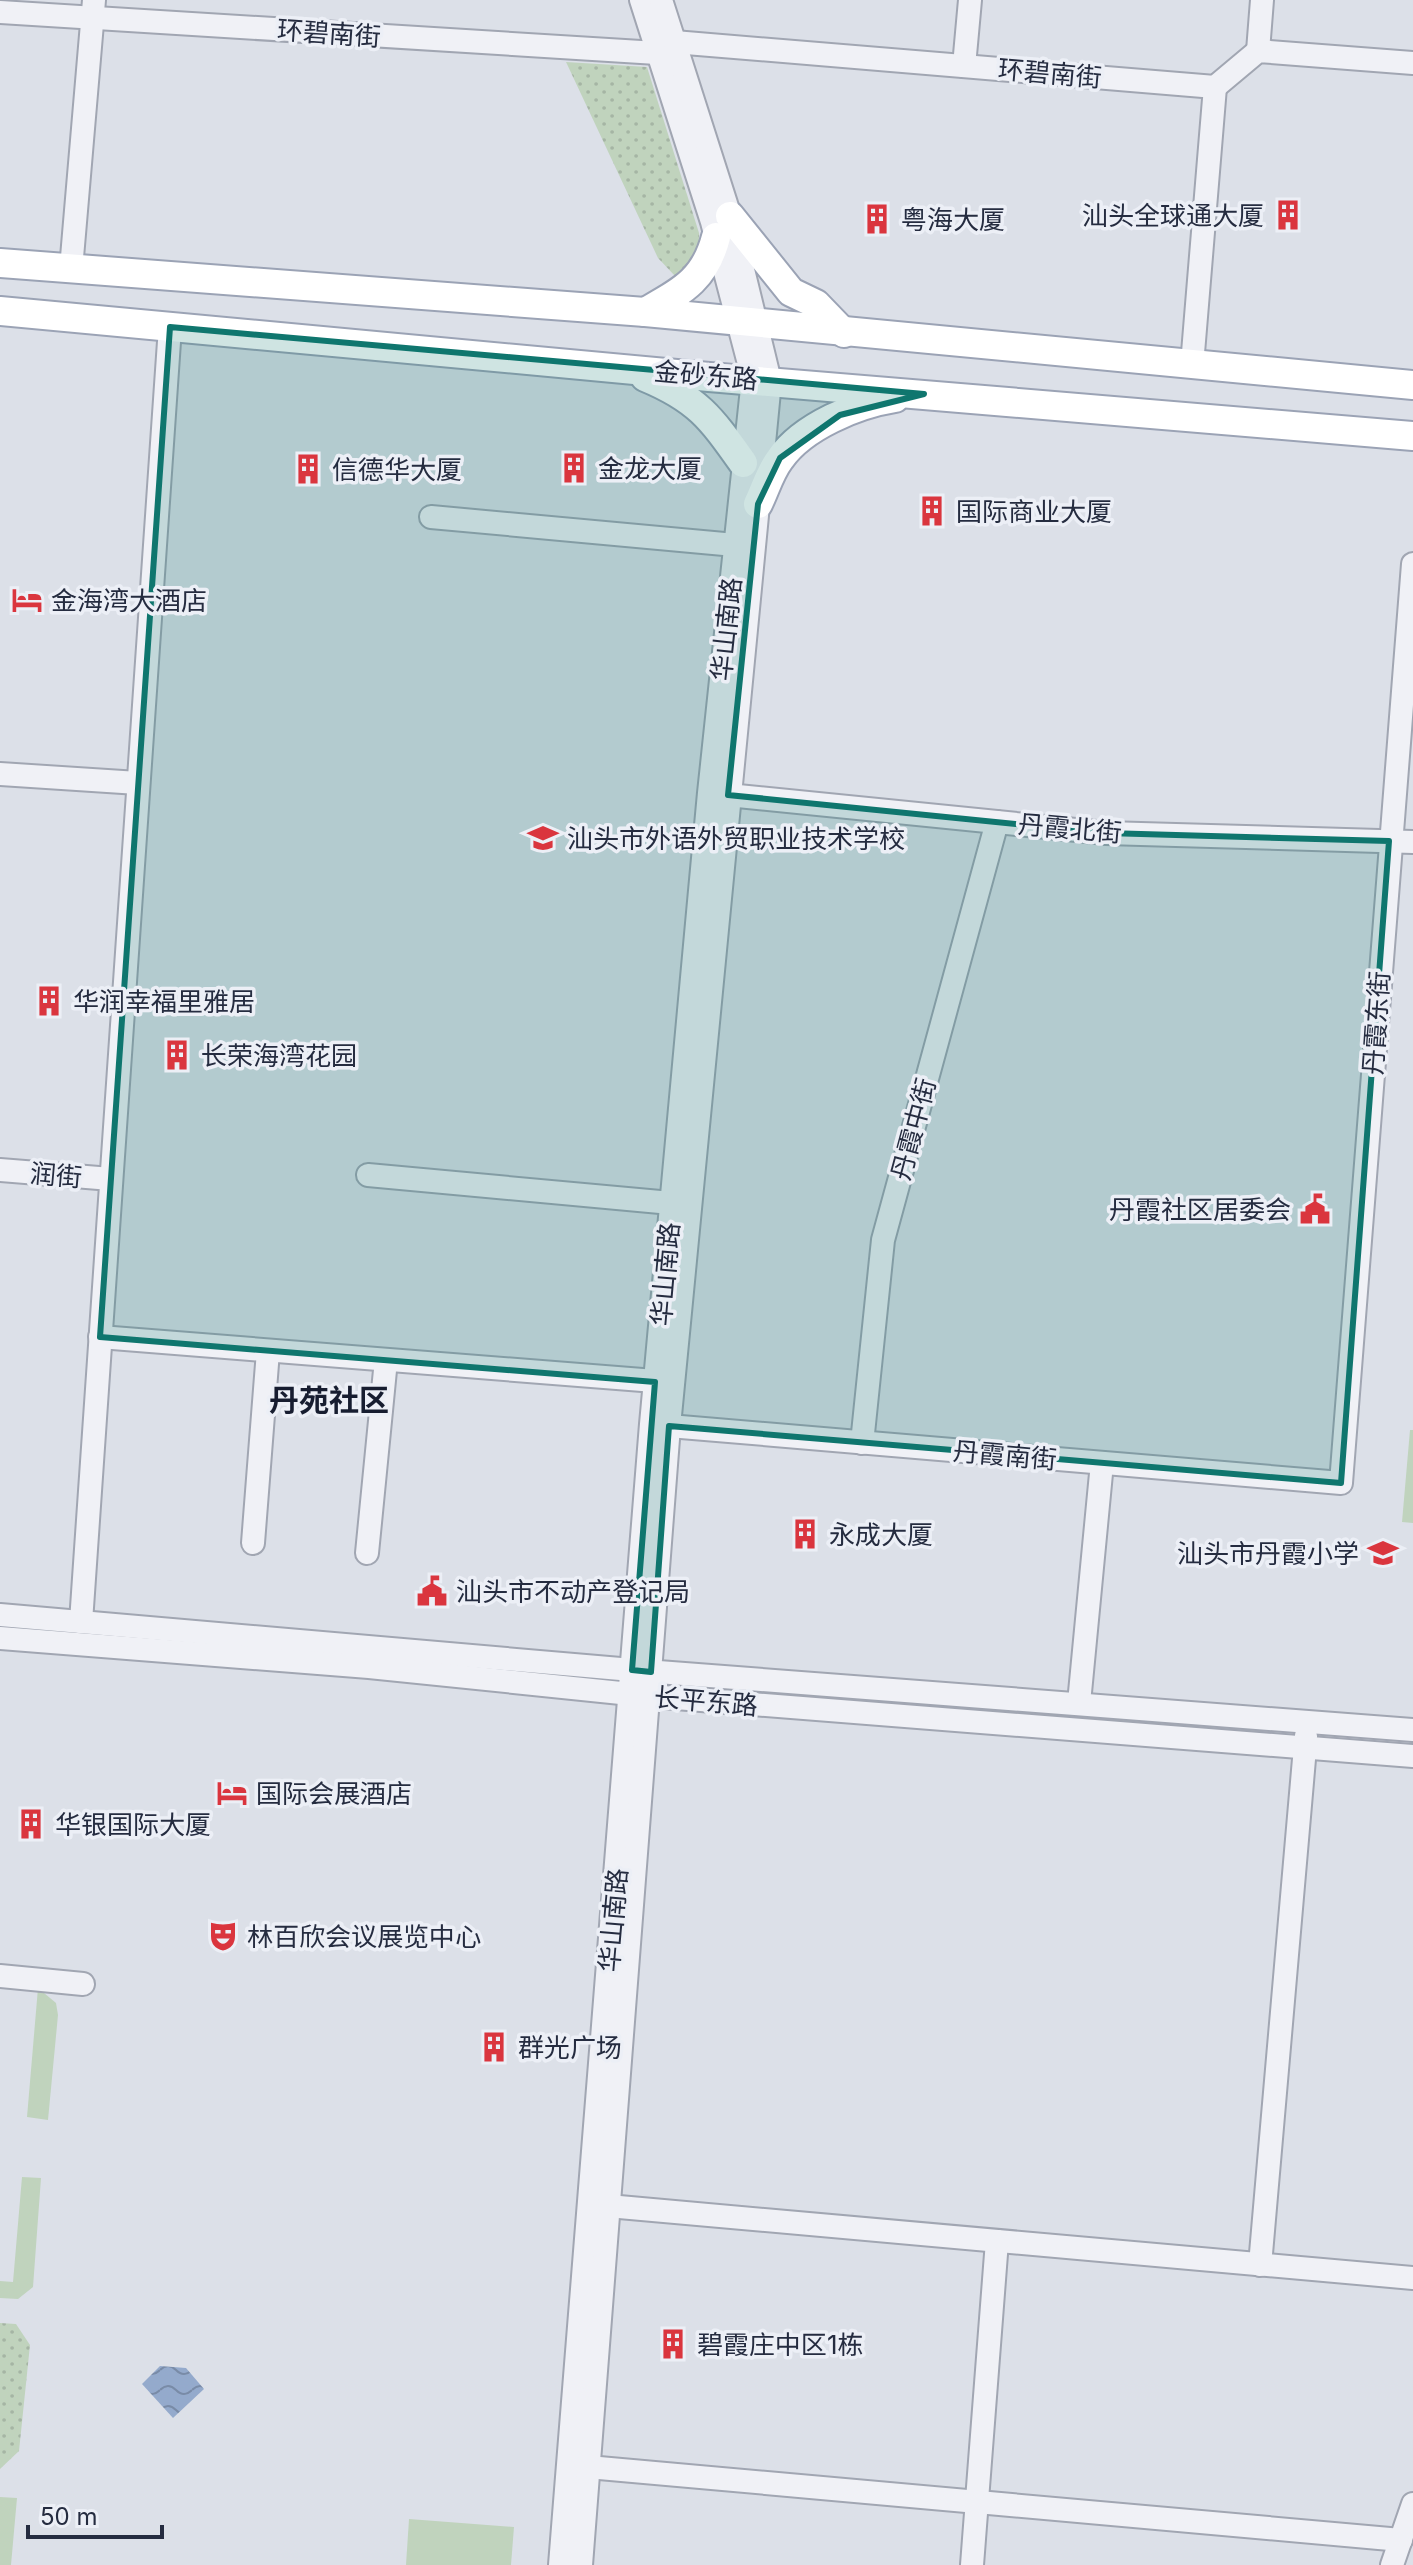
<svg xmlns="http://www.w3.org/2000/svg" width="1413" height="2565" viewBox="0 0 1413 2565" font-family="Inter,'Noto Sans SC',sans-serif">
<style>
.green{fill:#c0d3bd}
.park{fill:url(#park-dots)}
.water{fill:url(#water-waves)}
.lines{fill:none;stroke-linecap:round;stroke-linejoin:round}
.minor-casing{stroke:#a1a6b2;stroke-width:26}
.major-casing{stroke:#9ba3b5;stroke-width:32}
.minor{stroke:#f0f1f6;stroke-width:22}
.major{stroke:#fff;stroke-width:28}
.marked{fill:#0f766e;fill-opacity:0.2;stroke:#0f766e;stroke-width:6;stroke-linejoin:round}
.labels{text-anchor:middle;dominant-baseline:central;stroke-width:7;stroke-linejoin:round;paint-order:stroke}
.street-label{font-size:26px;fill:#252c40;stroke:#eceff6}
.poi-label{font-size:26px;fill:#252c40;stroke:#eceff6;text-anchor:start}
.quarter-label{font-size:30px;font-weight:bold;fill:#171d30;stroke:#eceff6}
</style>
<defs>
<pattern id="park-dots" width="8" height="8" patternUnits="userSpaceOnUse" patternTransform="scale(2)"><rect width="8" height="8" fill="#c0d3bd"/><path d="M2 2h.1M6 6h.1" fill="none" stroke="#a5b5a4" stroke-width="1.8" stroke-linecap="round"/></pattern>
<pattern id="water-waves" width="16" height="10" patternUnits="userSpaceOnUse" patternTransform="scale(2)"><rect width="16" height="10" fill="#94aacc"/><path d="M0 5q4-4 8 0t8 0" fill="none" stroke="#798ba7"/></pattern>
</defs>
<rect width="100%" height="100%" fill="#dce0e8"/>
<!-- green -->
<g class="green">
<path d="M 1410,1430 L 1413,1430 L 1413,1523 L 1402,1522 Z"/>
<path d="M 38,1988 L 56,2003 L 58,2015 L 48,2120 L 27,2117 Z"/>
<path d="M 22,2177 L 41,2178 L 33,2287 L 18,2299 L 0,2298 L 0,2281 L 13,2282 Z"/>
<path d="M 0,2497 L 17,2498 L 11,2565 L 0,2565 Z"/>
<path d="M 409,2519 L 514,2527 L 511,2565 L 406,2565 Z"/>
</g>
<!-- park -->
<g class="park">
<path d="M 566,62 L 647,67 L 699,233 C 700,254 691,263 676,277 L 658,258 Z"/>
<path d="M 0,2323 L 16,2324 L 30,2345 L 19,2451 L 0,2469 Z"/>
</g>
<!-- water -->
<path class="water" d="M 160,2366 L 186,2368 L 204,2389 L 173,2418 L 142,2384 Z"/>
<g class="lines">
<!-- minor casing -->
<g class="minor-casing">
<g id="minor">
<path d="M 0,12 L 657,53"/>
<path d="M 674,42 L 1215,87 L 1258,51 L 1413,63"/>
<path d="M 1258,51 L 1262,0"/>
<path d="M 964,66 L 970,0"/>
<path d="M 71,269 L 94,0"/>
<path d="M 1192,365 L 1215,87"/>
<path d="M 431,517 L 735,545"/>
<path d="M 0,774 L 138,783"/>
<path d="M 728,795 L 1106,833 L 1413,842"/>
<path d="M 0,1170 L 111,1179"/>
<path d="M 368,1175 L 671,1203"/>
<path d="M 100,1337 L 655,1381"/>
<path d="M 669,1426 L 1341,1483 L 1413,564"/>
<path d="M 862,1443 L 883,1240 L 997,822"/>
<path d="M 253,1543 L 268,1351"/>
<path d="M 367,1553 L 386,1360"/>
<path d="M 0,1615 L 632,1670 L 1413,1730"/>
<path d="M 81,1622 L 170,327"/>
<path d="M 0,1638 L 369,1667 L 650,1696 L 1413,1756"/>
<path d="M 1079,1703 L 1102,1463"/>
<path d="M 0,1976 L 83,1984"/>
<path d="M 608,2206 L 1413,2278"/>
<path d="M 1260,2265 L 1306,1736"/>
<path d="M 588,2467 L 1401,2540"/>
<path d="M 560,2565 L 651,1424 L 709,793 L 753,379 L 712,222 L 641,0"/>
<path d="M 581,2565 L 669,1426 L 770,381 L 730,216 L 661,0"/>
<path d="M 972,2565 L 997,2241"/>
<path d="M 1392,2565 L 1413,2504"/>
</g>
</g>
<!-- major casing -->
<g class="major-casing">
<g id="major">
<path d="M 730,216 L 791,292 L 816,304 L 844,333"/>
<path d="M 0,263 L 645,312 L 1413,385"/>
<path d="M 0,311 L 709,377 L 1413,436"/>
<path d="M 645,312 C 682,291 705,280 716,237"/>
<path d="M 645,377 C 698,399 711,418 743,463"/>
<path d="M 758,504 C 765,490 770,472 780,459 C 803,426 857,404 895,398"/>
</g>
</g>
<!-- minor -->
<use href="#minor" class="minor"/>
<!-- major -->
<use href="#major" class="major"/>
</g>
<!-- marked area -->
<path class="marked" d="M 170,327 L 924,394 L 840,415 L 780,458 L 758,504 L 728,795 L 1106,833 L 1389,841 L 1341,1483 L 669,1426 L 651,1672 L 632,1670 L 655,1382 L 100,1337 Z"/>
<!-- icons -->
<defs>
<g id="building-bare" transform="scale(2.4)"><path d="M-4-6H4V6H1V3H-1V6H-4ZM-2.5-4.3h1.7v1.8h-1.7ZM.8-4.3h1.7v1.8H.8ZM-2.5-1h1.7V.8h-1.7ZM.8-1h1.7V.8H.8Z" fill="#da353e" stroke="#eceff6" stroke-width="2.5" paint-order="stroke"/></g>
<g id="hotel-bare" transform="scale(2.4)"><path d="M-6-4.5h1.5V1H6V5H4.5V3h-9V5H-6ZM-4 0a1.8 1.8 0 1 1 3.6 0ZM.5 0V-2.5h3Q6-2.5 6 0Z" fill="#da353e" stroke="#eceff6" stroke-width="2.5" paint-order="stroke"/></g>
<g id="school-bare" transform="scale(2.4)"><path d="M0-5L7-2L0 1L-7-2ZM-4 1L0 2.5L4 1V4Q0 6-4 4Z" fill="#da353e" stroke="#eceff6" stroke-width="2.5" paint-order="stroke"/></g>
<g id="civic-bare" transform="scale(2.4)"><path d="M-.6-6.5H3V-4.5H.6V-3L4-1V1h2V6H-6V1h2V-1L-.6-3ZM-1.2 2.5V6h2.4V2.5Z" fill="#da353e" stroke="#eceff6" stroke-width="2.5" paint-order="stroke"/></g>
<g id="theatre-bare" transform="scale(2.4)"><path d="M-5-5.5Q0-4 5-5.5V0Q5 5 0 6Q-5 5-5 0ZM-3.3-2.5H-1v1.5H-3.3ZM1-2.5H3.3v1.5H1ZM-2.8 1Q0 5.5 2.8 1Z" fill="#da353e" stroke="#eceff6" stroke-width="2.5" paint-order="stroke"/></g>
</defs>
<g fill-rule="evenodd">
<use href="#building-bare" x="1288" y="215"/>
<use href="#building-bare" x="877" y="219"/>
<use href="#building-bare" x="574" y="468"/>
<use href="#building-bare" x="308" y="469"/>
<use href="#building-bare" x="932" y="511"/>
<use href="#hotel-bare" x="27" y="600"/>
<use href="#school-bare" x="543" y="838"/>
<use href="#building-bare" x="49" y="1001"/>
<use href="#building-bare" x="177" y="1055"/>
<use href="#civic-bare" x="1315" y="1209"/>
<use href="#building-bare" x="805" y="1534"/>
<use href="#school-bare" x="1383" y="1553"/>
<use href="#civic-bare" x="432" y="1591"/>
<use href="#hotel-bare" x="232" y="1793"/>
<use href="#building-bare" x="31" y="1824"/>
<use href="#theatre-bare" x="223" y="1936"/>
<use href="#building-bare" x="494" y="2047"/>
<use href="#building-bare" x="673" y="2344"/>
</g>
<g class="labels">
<!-- street labels -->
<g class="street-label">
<text transform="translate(329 33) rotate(4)">环碧南街</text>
<text transform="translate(1050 73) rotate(5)">环碧南街</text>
<text transform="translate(706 375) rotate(5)">金砂东路</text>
<text transform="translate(726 629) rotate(-84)">华山南路</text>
<text transform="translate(1070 828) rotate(5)">丹霞北街</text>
<text transform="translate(1376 1023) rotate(-86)">丹霞东街</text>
<text transform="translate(913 1129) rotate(-75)">丹霞中街</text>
<text transform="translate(56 1175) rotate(5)">润街</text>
<text transform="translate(665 1274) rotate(-85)">华山南路</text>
<text transform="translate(1005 1455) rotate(5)">丹霞南街</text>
<text transform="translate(706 1701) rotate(5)">长平东路</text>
<text transform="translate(613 1920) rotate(-85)">华山南路</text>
</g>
<!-- poi labels -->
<g class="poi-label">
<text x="1264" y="215" text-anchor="end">汕头全球通大厦</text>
<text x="901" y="219">粤海大厦</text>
<text x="598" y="468">金龙大厦</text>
<text x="332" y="469">信德华大厦</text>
<text x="956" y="511">国际商业大厦</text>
<text x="51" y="600">金海湾大酒店</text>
<text x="567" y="838">汕头市外语外贸职业技术学校</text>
<text x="73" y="1001">华润幸福里雅居</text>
<text x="201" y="1055">长荣海湾花园</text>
<text x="1291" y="1209" text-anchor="end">丹霞社区居委会</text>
<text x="829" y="1534">永成大厦</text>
<text x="1359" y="1553" text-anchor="end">汕头市丹霞小学</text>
<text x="456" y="1591">汕头市不动产登记局</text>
<text x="256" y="1793">国际会展酒店</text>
<text x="55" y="1824">华银国际大厦</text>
<text x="247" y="1936">林百欣会议展览中心</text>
<text x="518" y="2047">群光广场</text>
<text x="697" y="2344">碧霞庄中区1栋</text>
</g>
<!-- quarter labels -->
<g class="quarter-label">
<text x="329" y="1400">丹苑社区</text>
</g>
</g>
<!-- scale -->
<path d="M28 2525v12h134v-12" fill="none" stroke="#252c40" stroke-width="4"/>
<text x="40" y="2525" font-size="24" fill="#252c40" stroke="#eceff6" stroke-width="6" paint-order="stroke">50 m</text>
</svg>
